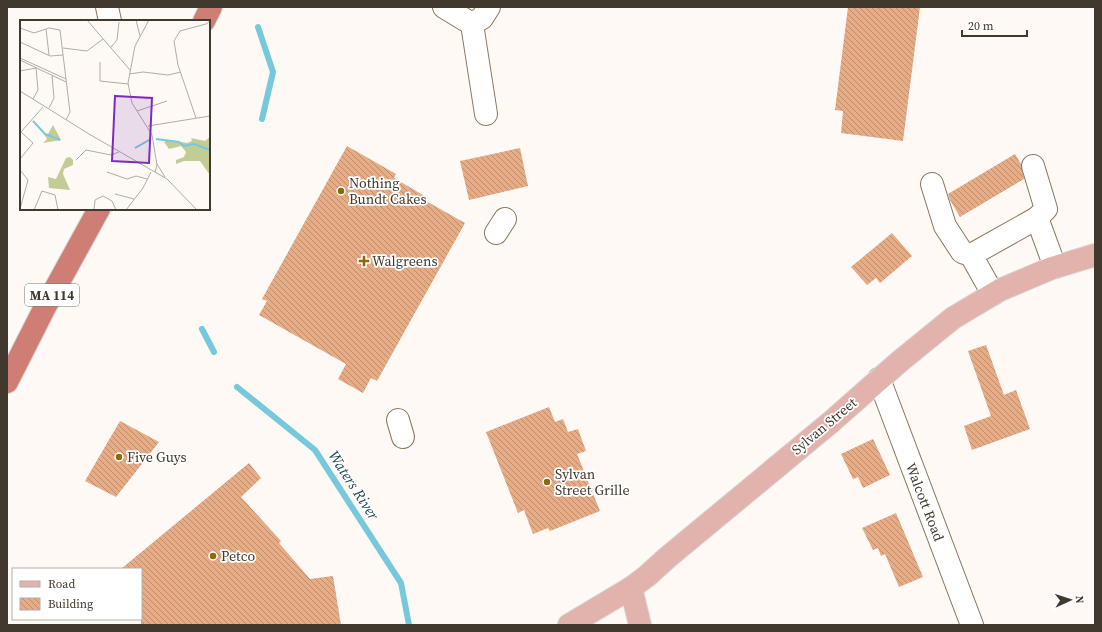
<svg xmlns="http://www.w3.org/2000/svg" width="1102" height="632" viewBox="0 0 1102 632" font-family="'Source Serif 4',serif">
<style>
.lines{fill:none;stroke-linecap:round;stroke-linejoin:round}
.stream{stroke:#76c9da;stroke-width:6}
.building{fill:url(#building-back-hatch)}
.minor-casing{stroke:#8a765c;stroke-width:24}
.major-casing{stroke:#d9d7d5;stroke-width:24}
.highway-casing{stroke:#d9d7d5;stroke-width:24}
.minor{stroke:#fff;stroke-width:22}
.major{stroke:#e2b2ad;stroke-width:22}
.highway{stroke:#cf7e76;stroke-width:22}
.poi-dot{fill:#886c0b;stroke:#fff;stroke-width:1.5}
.labels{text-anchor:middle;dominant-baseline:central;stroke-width:3.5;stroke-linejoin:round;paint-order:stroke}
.shield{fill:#fff;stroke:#7a746c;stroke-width:1}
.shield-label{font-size:13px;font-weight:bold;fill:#41392d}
.poi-label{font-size:14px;fill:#41392d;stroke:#fff;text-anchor:start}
.street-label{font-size:14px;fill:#41392d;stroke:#fff}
.water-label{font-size:15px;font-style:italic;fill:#244b52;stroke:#fff}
.inset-river{fill:none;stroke:#76c9da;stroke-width:2}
.inset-road{fill:none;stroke:#b2aca4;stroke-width:1}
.view{fill:#7b2cbf;fill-opacity:0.15;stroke:#7b2cbf;stroke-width:2}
.inset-edge{fill:none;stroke:#41392d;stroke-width:2}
</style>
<defs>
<pattern id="building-back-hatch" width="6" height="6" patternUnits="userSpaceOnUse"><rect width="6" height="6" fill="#e5ac86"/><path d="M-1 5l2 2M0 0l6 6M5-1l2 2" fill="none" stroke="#bb8d6e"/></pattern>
</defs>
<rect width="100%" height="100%" fill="#fef9f4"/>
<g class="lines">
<!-- stream -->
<g class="stream">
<path d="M 258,27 L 273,72 L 262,119"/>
<path d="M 202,329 L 214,352"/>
<path d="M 237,387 L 315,450 L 401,583 L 409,625"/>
</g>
</g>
<!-- building -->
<g class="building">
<path d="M 848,7 L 920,7 L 903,141 L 841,133 L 843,111 L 835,110 Z"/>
<path d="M 347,146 L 396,174 L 394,178 L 428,198 L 426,201 L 465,223 L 377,381 L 371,378 L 363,393 L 338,379 L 346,364 L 259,315 L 267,301 L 262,299 Z"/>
<path d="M 520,148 L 528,186 L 469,200 L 460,161 Z"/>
<path d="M 1015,154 L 1021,164 L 1024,179 L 960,217 L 950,200 L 948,194 Z"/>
<path d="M 892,233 L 912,256 L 880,283 L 876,278 L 867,285 L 851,267 Z"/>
<path d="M 986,345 L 1004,395 L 1016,390 L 1030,429 L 972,450 L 964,426 L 991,416 L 968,351 Z"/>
<path d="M 549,407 L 555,422 L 563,419 L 568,432 L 578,429 L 586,451 L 577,454 L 600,511 L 550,531 L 548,528 L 533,534 L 524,510 L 518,513 L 486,432 Z"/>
<path d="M 120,421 L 159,442 L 116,497 L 85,481 Z"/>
<path d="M 873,439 L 890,475 L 863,488 L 858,477 L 853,479 L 841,454 Z"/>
<path d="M 249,463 L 261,478 L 241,497 L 281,541 L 279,543 L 310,579 L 333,576 L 341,625 L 141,625 L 141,569 L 121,569 Z"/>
<path d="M 896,513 L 923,577 L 899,587 L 885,554 L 881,556 L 878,548 L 873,550 L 862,528 Z"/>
</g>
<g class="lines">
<!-- minor casing -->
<g class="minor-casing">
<g id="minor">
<path d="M 107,7 L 110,21"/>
<path d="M 444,7 L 472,24 L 486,114"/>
<path d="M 472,24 L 482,18 L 489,7"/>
<path d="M 1033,166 L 1046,209 L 1037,218"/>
<path d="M 932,184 L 945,226 L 962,252 L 971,255 L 993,294"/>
<path d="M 496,233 L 505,219"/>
<path d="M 971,255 L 1037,218 L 1055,267"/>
<path d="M 879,379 L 972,625"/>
<path d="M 398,420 L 403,437"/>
</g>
</g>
<!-- major casing -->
<g class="major-casing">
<g id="major">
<path d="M 631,588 L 640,625"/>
<path d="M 569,625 L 631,588 L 647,576 L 668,557 L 831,422 L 899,362 L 953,318 L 1000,290 L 1052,268 L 1095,255"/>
</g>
</g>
<!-- highway casing -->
<g class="highway-casing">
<g id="highway">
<path d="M 204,21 L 211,7"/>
<path d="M 7,382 L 44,309 L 99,209"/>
</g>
</g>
<!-- minor -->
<use href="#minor" class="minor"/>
<!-- major -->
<use href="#major" class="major"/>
<!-- highway -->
<use href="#highway" class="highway"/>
</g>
<!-- markers -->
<g class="poi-dot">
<circle cx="341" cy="191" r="4"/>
<path d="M362 255h4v4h4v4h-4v4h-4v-4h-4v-4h4z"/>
<circle cx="119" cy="457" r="4"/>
<circle cx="547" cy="482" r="4"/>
<circle cx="213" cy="556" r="4"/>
</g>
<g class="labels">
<!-- shield labels -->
<rect class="shield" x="25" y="284" width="54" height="22" rx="3"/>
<g class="shield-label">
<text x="52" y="295">MA 114</text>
</g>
<!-- poi labels -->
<g class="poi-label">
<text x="349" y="183">Nothing<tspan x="349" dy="16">Bundt Cakes</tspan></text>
<text x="372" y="261">Walgreens</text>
<text x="127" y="457">Five Guys</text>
<text x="555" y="474">Sylvan<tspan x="555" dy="16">Street Grille</tspan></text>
<text x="221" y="556">Petco</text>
</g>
<!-- street labels -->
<g class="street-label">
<text transform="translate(824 426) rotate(-40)">Sylvan Street</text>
<text transform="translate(925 502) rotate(69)">Walcott Road</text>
</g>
<!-- water labels -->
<g class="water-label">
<text transform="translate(354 485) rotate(57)">Waters River</text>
</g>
</g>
<!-- overview -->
<g transform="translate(20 20)">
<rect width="190" height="190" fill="#fef9f4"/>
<path d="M 33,105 L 41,120 L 23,123 L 27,119 L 24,114 L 28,114 ZM 190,117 L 190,155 L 180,141 L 164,141 L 156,144 L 156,140 L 164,137 L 166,132 L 161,126 L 149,129 L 144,122 L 149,120 L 167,123 L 172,121 L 171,118 L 185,121 ZM 50,137 L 53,140 L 53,145 L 44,149 L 43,154 L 50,170 L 29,168 L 28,157 L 36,159 L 46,138 Z" fill="#c2cd96"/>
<path class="inset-river" d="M 13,101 L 25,114 L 40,120M 136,119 L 159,122 L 164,126 L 174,124 L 190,130M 115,128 L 131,119"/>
<path class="inset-road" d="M 67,0 L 110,50M 116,0 L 120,16M 129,0 L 115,26 L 108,63 L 112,83 L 132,115 L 137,145 L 135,152M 0,8 L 14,13 L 29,8 L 40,10 L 50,92 L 46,100M 26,9 L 29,35M 0,22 L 30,36 L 43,35M 91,27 L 97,20 L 99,2M 43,28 L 67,31 L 83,19M 0,38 L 46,59M 0,40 L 46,62M 80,42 L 80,61 L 108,64M 0,51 L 16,48 L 18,70 L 13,79M 109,54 L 123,52 L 148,55 L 161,52M 0,71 L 69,114 L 147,159 L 177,190M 29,88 L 34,78 L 32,56M 117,91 L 147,81M 176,98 L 158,45 L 154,21 L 160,11 L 186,4 L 190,1M 128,106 L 190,96M 0,113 L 23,87M 0,139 L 13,123 L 1,112M 56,140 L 66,130 L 91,135 L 99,132M 137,144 L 145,157M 0,150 L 8,160 L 0,189M 87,152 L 107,159 L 116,156 L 127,159M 95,174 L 114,179M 14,190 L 22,171 L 35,175 L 38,190M 74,190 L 75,180 L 83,176 L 92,181 L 96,190M 106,190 L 123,168 L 131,152"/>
<path class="view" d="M 95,76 L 132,78 L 129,143 L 92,141 Z"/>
<rect width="190" height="190" class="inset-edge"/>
</g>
<!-- border -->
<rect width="1102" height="632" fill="none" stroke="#41392d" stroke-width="16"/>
<!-- legend -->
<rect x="12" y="568" width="130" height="52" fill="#ffffff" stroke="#b3b0ab"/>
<rect x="20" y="581" width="20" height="6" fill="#e2b2ad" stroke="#b3b0ab"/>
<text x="48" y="588" font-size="12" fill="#41392d">Road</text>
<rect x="20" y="598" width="20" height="12" fill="url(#building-back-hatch)" stroke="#b3b0ab"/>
<text x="48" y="608" font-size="12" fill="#41392d">Building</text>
<!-- north arrow -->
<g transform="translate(1070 600) rotate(87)" stroke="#ffffff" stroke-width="3" paint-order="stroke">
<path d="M0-3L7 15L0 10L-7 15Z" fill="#41392d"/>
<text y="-6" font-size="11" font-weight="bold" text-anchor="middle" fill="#41392d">N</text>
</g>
<!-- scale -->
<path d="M962 30v6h65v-6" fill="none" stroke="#41392d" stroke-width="2"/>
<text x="968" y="30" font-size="12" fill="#41392d" stroke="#ffffff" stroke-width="3" paint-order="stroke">20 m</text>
</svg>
